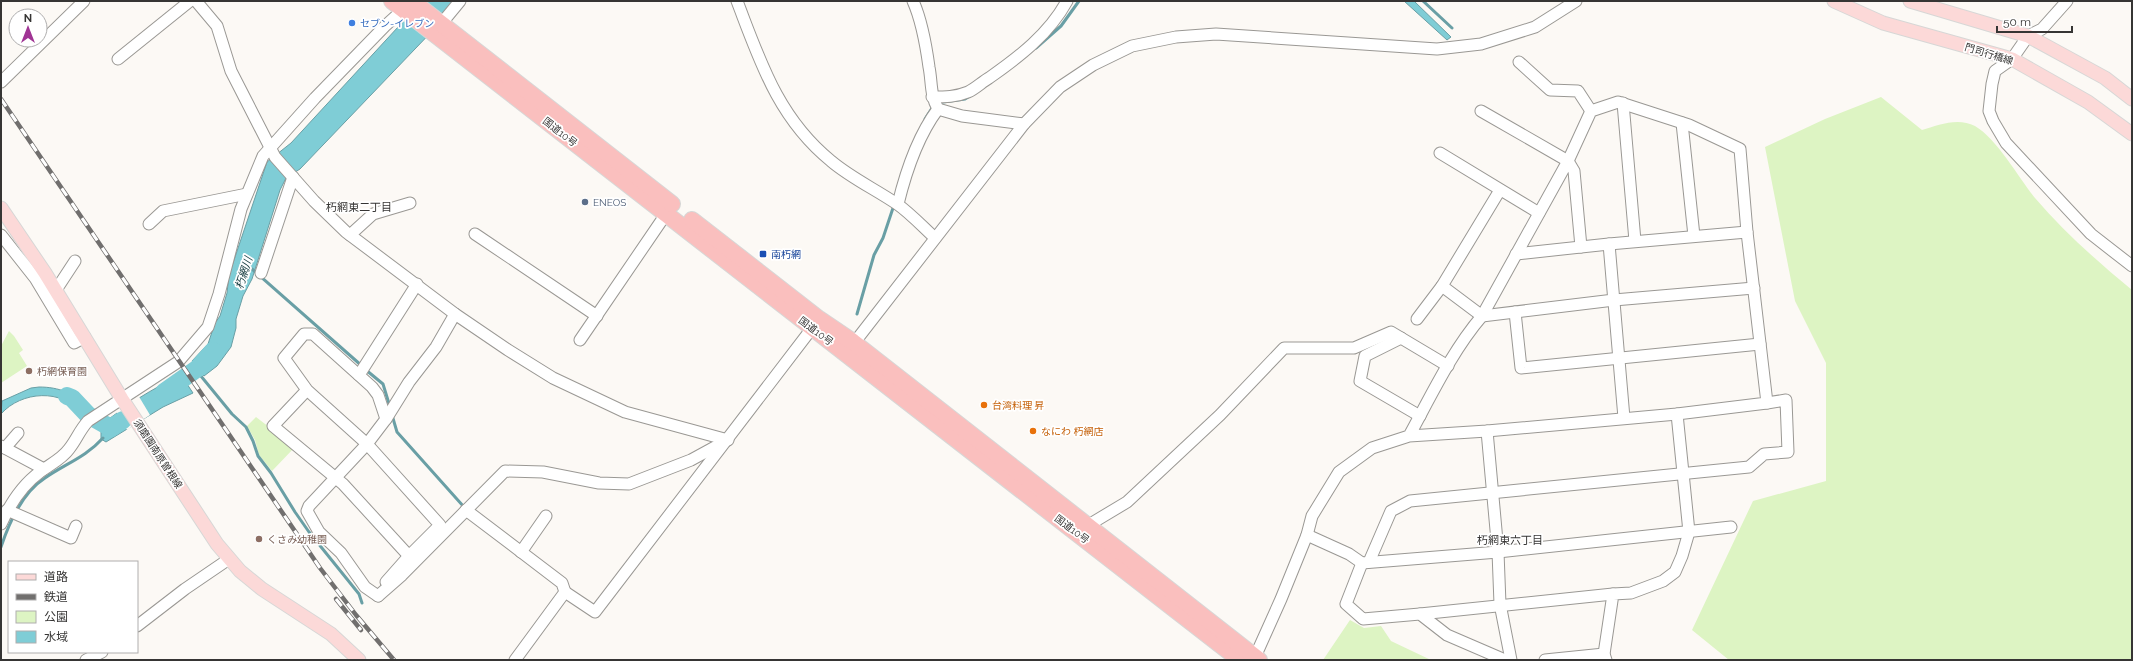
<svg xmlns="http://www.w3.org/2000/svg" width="2133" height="661" viewBox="0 0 2133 661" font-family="Raleway,'Noto Sans JP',sans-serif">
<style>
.green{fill:#ddf4c3}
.water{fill:#7fcdd6;stroke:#699fa5}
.pier{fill:#fcf9f5}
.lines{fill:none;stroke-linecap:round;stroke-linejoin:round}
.stream{stroke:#699fa5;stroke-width:3}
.river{stroke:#7fcdd6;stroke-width:18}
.minor-casing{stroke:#9a9894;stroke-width:13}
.major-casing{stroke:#d7d7d6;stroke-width:15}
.highway-casing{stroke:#d7d7d6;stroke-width:18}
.minor{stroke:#fff;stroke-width:11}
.major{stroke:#fcd9d8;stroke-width:13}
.highway{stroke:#fabfbe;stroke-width:16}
.rail-casing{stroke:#716f6e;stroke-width:4.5}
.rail{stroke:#fff;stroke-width:3;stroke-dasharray:9;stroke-linecap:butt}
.shop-dot{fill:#3f7fe0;stroke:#fff;stroke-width:1.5}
.service-dot{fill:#5c6f8a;stroke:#fff;stroke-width:1.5}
.transit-dot{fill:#1a4fb4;stroke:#fff;stroke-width:1.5}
.education-dot{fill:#8d6e63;stroke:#fff;stroke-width:1.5}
.food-dot{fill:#e8710a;stroke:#fff;stroke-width:1.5}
.labels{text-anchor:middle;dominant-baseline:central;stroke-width:3.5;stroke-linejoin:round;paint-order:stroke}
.shop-label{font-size:10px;fill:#366cbe;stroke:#fff;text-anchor:start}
.street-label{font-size:10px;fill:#363534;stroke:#fff}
.service-label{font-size:10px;fill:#4e5e75;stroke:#fff;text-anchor:start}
.transit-label{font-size:10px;fill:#164399;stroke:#fff;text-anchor:start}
.education-label{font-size:10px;fill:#785e54;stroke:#fff;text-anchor:start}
.food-label{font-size:10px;fill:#c56008;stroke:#fff;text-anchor:start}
.neighbourhood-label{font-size:11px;fill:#363534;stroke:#fff}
.water-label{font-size:11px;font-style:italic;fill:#183e42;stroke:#fff}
</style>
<rect width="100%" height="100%" fill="#fcf9f5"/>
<!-- green -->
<g class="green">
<path d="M 1881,97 L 1922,130 C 1938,125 1958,117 1975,126 C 1997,139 2019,178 2035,198 C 2064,232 2097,261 2132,290 L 2132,660 L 1729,660 L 1692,630 L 1753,501 L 1826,481 L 1826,363 L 1795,301 L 1765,147 L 1825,119 Z"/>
<path d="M 9,331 L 14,336 L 23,350 L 19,353 L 27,366 L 1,383 L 1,346 Z"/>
<path d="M 256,417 L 295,447 L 272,471 L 259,455 L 255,440 L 247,426 Z"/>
<path d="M 1350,620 L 1364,628 L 1381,626 L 1391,641 L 1431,660 L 1323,660 Z"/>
</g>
<!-- water -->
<g class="water">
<path d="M 422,1 L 461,1 L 300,169 L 286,178 L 280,190 L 252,279 L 243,296 L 236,319 L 236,328 L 231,347 L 217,366 L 204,376 L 192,361 L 208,344 L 215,323 L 220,316 L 227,293 L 229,275 L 267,162 L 291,143 Z"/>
<path d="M 1404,1 L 1414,1 L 1451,37 L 1447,40 Z"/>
<path d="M 181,375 L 193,393 L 163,407 L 106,442 L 101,439 L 101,425 C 128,404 150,390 181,375 Z"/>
<path d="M 39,387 C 59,387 75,393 88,409 L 81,414 C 63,388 21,391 1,414 L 2,401 L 31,388 Z"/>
</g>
<!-- pier -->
<path class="pier" d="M 138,395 L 150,415 L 127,430 L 116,411 Z"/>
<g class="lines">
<!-- stream -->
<g class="stream">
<path d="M 1423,1 L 1452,28"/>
<path d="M 1036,48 L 1061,26 L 1079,1"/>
<path d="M 943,102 L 965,99 L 970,96"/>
<path d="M 925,119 L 934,105"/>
<path d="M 252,269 L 362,366"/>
<path d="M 857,314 L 874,255 L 883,238 L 894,205"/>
<path d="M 196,370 L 232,414 L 246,427 L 253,441 L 258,456 L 271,473 L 295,512 L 309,532 L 359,594 L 362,603"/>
<path d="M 366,370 L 383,384 L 390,407"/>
<path d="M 392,415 L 397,432 L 464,507"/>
<path d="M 1,547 C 9,523 23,492 45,478 C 65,464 86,457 103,438"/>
</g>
<!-- river -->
<g class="river">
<path d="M 164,392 L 198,368 L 213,351"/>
<path d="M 67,396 L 72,398 L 88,415 L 111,428 L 123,420"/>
</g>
<!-- minor casing -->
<g class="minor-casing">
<g id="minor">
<path d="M 196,1 L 217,26 L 231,71 L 275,157 L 314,201 L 346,232 L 455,314 L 508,350 L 553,378 L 625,412 L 728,440"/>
<path d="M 737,1 C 760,61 778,118 831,161 C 851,178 875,189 897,204 C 910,213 923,227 935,238"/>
<path d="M 913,1 C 922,21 926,45 929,67 C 932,82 930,95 938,109 L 962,116 L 1024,124"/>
<path d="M 2067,1 L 2042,29 L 2028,36 L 2012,59 L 1995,71 L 1992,84 L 1989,111 L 1993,121 L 2006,143 L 2091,234 L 2132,266"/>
<path d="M 441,24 L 460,1"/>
<path d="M 118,59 L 190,1"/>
<path d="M 1519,62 L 1550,90 L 1578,91 L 1591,111"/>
<path d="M 1,82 L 84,1"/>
<path d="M 932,97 C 945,97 956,97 968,92 C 975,89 982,82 989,78 C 1019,57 1049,34 1067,1"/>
<path d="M 1623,103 L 1635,241"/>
<path d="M 1481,111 L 1568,161 L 1574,171 L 1581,247"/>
<path d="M 1682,123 L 1694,236"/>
<path d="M 1440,153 L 1539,213"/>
<path d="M 1500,190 L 1442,286 L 1482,316 L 1614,300 L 1754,288"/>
<path d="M 898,204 C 906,171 917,137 938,109"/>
<path d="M 149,224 L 163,211 L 247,194"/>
<path d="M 475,234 L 597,316"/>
<path d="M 1,235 L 35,278 L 74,343 L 85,337"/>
<path d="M 350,235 L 373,214 L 410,203"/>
<path d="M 1609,244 L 1624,418"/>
<path d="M 1516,254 L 1609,244 L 1747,232"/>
<path d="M 261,273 L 293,177"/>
<path d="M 56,290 L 75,261"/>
<path d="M 1515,312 L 1521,368 L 1760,344"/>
<path d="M 1417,319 L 1442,286"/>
<path d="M 1401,338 L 1365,356 L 1360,381 L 1420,416"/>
<path d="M 580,340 L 666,214"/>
<path d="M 851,347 L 1024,124 L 1060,87 L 1093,65 L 1132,46 L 1176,37 L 1216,34 L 1437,49 L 1481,44 L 1535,27 L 1576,1"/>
<path d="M 359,375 L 417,284"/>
<path d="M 307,390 L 273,426 L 343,484 L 409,556 L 440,525 L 367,444 L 307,390 L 284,358 L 304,334 L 313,334 L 372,387 L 378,395 L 386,419"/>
<path d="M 1487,431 L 1498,552 L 1500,604 L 1511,660"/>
<path d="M 1,446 L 44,469"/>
<path d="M 5,448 L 18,433"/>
<path d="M 7,510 L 71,538 L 76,526"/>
<path d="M 466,510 L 562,583 L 565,592"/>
<path d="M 1,524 C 10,504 22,485 40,472 C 49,465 62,459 69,449 C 77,439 79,431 88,421 L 178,362 L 208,327 L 219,294 L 241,209 L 263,156 L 315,98 L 385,26 L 407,6"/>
<path d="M 1087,526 L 1127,502 L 1220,415 L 1284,348 L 1354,348 L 1391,332 L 1448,366"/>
<path d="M 1307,535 L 1349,554 L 1362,563 L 1498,552 L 1731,527"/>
<path d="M 521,552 L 546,516"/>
<path d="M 1369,562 L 1391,511 L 1410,501 L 1749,467 L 1764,454 L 1788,452 L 1786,400 L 1767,403"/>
<path d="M 1362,563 L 1346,604 L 1363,619 L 1420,614 L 1447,635 L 1505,660"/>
<path d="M 386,582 L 409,556"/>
<path d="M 378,596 L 402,575 L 505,471 L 543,472 L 599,483 L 629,484 L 691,460 L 724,442"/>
<path d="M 378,596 L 365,587 L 341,553 L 319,532 L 307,511 L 309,506 L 367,444 L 386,419 L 409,382 L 436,347 L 455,314"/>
<path d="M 1420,614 L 1613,594"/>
<path d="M 137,626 L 185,589 L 229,559"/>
<path d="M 1255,657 L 1281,599 L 1307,535 L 1312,516 L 1339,472 L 1372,448 L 1409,436 L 1487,431 L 1677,414 L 1767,403 L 1747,232 L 1740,149 L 1689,125 L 1618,102 L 1591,111 L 1568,161 L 1482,316 C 1452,351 1431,396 1409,436"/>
<path d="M 86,660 L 102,652"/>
<path d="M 515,660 L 565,592 L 595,612 L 816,323"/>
<path d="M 1545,660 L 1604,654"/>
<path d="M 1606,660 L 1604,654 L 1613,594 L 1631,593 L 1663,581 L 1675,572 L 1682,556 L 1689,532 L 1677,414"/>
</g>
</g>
<!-- major casing -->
<g class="major-casing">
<g id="major">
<path d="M 1834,1 L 1883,23 L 2012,59 L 2088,102 L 2132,134"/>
<path d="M 1910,1 L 2028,36 L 2105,78 L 2132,99"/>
<path d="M 1,208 L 45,273 L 122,399 L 217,544 L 240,571 L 262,589 L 331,634 L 359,660"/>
</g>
</g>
<!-- highway casing -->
<g class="highway-casing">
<g id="highway">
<path d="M 392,1 L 1240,660"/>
<path d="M 412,1 L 672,204"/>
<path d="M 692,220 L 819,319 L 853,342 L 1259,660"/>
</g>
</g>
<!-- minor -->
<use href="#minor" class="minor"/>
<!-- major -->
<use href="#major" class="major"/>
<!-- highway -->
<use href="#highway" class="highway"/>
<!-- rail casing -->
<g class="rail-casing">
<g id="rail">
<path d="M 1,99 L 320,568 L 356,615 L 394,660"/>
<path d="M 336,599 L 361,630"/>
</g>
</g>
<!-- rail -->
<use href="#rail" class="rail"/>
</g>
<!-- markers -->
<circle class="shop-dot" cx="352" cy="23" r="4"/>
<circle class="service-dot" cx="585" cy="202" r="4"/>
<rect class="transit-dot" x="759" y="250" width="8" height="8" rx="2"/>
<g class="education-dot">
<circle cx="29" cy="371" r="4"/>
<circle cx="259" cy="539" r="4"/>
</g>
<g class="food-dot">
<circle cx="984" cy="405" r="4"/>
<circle cx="1033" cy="431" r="4"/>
</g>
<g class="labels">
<!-- shop labels -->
<g class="shop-label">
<text x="360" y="23">セブン-イレブン</text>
</g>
<!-- street labels -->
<g class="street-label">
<text transform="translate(1989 54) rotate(17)">門司行橋線</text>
<text transform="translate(560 132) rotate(38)">国道10号</text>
<text transform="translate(816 331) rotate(37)">国道10号</text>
<text transform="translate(158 454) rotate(57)">須磨園南原曽根線</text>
<text transform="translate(1072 529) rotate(37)">国道10号</text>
</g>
<!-- service labels -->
<g class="service-label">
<text x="593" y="202">ENEOS</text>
</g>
<!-- transit labels -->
<g class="transit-label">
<text x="771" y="254">南朽網</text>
</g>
<!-- education labels -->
<g class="education-label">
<text x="37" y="371">朽網保育園</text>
<text x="267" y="539">くさみ幼稚園</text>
</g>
<!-- food labels -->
<g class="food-label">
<text x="992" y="405">台湾料理 昇</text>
<text x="1041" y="431">なにわ 朽網店</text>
</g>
<!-- neighbourhood labels -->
<g class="neighbourhood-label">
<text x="359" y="207">朽網東二丁目</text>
<text x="1510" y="540">朽網東六丁目</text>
</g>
<!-- water labels -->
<g class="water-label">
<text transform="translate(244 273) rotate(-72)">朽網川</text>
</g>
</g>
<!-- border -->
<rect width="2133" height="661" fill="none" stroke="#363534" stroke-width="4"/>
<!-- legend -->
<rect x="8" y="561" width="130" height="92" fill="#ffffff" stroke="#afaeae"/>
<rect x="16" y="574" width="20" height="6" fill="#fcd9d8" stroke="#afaeae"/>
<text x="44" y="581" font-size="12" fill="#363534">道路</text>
<rect x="16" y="594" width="20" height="6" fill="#716f6e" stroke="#afaeae"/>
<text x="44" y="601" font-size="12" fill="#363534">鉄道</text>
<rect x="16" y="611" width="20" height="12" fill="#ddf4c3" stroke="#afaeae"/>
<text x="44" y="621" font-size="12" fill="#363534">公園</text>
<rect x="16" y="631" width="20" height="12" fill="#7fcdd6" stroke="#afaeae"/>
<text x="44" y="641" font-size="12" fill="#363534">水域</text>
<!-- north arrow -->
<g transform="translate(28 28)"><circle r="19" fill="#ffffff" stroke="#afaeae"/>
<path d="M0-3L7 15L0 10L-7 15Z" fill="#a03494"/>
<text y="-6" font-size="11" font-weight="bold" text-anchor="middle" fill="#363534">N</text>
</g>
<!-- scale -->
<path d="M1997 26v6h75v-6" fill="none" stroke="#363534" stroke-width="2"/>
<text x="2003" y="26" font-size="12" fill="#363534" stroke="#ffffff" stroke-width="3" paint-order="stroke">50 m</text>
</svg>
